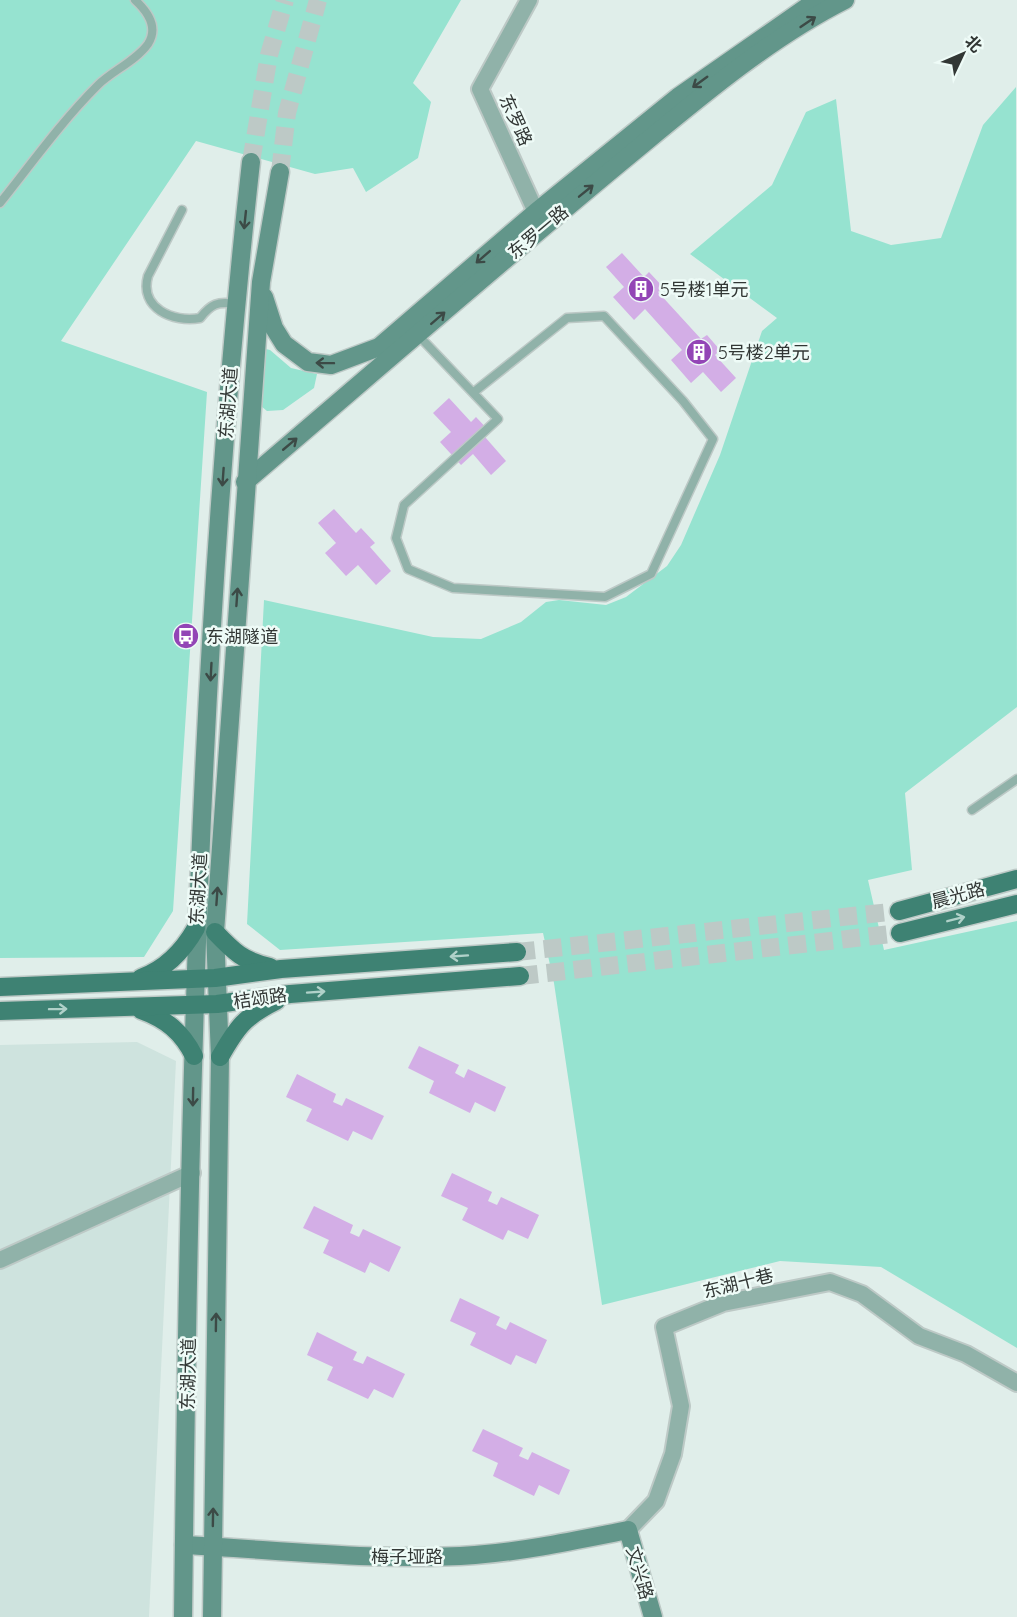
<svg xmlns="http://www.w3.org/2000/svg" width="1017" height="1617" viewBox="0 0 1017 1617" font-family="Quicksand,'Noto Sans SC',sans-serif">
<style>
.built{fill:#cee3de}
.green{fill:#96e3d0}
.building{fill:#d3aee6}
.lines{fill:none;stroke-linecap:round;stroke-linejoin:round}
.secondary-tunnel{stroke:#bdc9c6;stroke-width:18;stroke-dasharray:18 9;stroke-linecap:butt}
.primary-tunnel{stroke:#bdc9c6;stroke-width:18;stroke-dasharray:18 9;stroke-linecap:butt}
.lane-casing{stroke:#bdc9c6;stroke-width:11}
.street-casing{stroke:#bdc9c6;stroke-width:20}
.secondary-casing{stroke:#bdc9c6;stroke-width:21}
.primary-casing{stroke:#bdc9c6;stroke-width:21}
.lane{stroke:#90b2a9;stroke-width:8}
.street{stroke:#90b2a9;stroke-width:16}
.secondary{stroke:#62968a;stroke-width:18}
.primary{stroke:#3e8273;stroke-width:18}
.oneway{stroke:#3c4a46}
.oneway2{stroke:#b0d1c9}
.labels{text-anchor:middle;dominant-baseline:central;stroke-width:5;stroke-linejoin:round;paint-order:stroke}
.street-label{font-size:18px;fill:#323735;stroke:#eefbf7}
.poi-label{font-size:18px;fill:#323735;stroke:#eefbf7;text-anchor:start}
</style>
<rect width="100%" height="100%" fill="#e0eeea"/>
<!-- built -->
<path class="built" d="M 137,1042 L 176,1061 L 149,1617 L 0,1617 L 0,1045 Z"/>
<!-- green -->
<g class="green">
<path d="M 0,0 L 461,0 L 413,83 L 431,102 L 418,158 L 366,192 L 353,168 L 315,174 L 196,141 L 61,341 L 207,392 L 173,911 L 144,957 L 0,958 Z"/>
<path d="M 1016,87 L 1017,707 L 905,793 L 912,870 L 868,880 L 884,950 L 1017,921 L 1017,1348 L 881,1267 L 780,1261 L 602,1305 L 554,983 L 543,933 L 280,950 L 247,924 L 264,600 L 433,637 L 481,639 L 521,622 L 546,602 L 559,600 L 606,605 L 626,597 L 667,566 L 681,545 L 720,455 L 762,331 L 777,318 L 690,254 L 772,185 L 806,112 L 836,99 L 851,231 L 891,245 L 941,238 L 983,125 Z"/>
<path d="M 262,348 L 270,350 L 291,368 L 317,374 L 314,388 L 283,410 L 267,411 L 261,406 Z"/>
</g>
<!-- building -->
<g class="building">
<path d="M 622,253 L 644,277 L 649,272 L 663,287 L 658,292 L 701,339 L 707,335 L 720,350 L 715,355 L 736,378 L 721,392 L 703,372 L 691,383 L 671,360 L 682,350 L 645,309 L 634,320 L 613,297 L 624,287 L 606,267 Z"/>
<path d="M 449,398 L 471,422 L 476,417 L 490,432 L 485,437 L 506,461 L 491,475 L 473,454 L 461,465 L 440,442 L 451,432 L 433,413 Z"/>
<path d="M 334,509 L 356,533 L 361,528 L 375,543 L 370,547 L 391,571 L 376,585 L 358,565 L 346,576 L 325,553 L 336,543 L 318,523 Z"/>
<path d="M 419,1046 L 459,1065 L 455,1073 L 464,1078 L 468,1069 L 506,1087 L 495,1112 L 475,1102 L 470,1113 L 429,1093 L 434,1081 L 408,1068 Z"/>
<path d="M 297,1074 L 336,1094 L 333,1102 L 342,1106 L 346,1098 L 384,1116 L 372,1140 L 353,1131 L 348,1141 L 306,1121 L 312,1109 L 286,1097 Z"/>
<path d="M 452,1173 L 492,1192 L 488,1201 L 497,1205 L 501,1197 L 539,1215 L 528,1239 L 508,1230 L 503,1240 L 462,1220 L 468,1208 L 441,1196 Z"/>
<path d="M 314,1206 L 353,1225 L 350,1233 L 359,1237 L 363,1229 L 401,1247 L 389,1272 L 370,1262 L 365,1273 L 323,1253 L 329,1240 L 303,1228 Z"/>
<path d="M 460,1298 L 500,1317 L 496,1325 L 506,1330 L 510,1322 L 547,1340 L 536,1364 L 516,1355 L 511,1365 L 470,1345 L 476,1333 L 450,1321 Z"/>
<path d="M 317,1332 L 357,1352 L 353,1360 L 363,1364 L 367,1356 L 405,1374 L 393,1398 L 374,1389 L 368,1399 L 327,1380 L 333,1367 L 307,1355 Z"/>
<path d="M 483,1429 L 523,1448 L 519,1456 L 528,1460 L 532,1452 L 570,1470 L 559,1495 L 539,1485 L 534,1496 L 493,1476 L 498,1463 L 472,1451 Z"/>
</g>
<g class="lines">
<!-- secondary-tunnel -->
<g class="secondary-tunnel">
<path d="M 251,162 L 269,55 L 285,0"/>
<path d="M 280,172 L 287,113 L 318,0"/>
</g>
<!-- primary-tunnel -->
<g class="primary-tunnel">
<path d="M 517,952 L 899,911"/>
<path d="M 520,976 L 900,933"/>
</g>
<!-- lane casing -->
<g class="lane-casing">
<g id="lane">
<path d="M 0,203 C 32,163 61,122 98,85 C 112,71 136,61 148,44 C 159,27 147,11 135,0"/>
<path d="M 182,210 L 148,276 C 139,308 173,323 200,318 C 211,304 218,301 235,304"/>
<path d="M 418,335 L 498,419 L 404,505 L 396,538 L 408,569 L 453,588 L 605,597 L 651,574 L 713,439 L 683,401 L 604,316 L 567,318 L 474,392"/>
<path d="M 972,810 L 1017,779"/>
</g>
</g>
<!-- street casing -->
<g class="street-casing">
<g id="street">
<path d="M 529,0 L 480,89 L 541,223"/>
<path d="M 0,1260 L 192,1173"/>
<path d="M 628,1530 L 656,1501 L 673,1454 L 681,1406 L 664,1327 L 723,1303 L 830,1282 L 862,1294 L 919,1336 L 966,1354 L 1017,1383"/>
</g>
</g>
<!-- secondary casing -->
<g class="secondary-casing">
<g id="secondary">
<path d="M 264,297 L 274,328 L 284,344 L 308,362 L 331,365 L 379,347 L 536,212 L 678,97 L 817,0"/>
<path d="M 245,482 C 368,377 490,271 614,168 C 686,109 762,42 845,0"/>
<path d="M 184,1545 C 281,1550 379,1562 475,1555 C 527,1551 577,1540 628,1530 L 653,1617"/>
<path d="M 183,1617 C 189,1132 197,645 251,162"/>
<path d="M 212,1617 L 220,1057 L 215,932 L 261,282 L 280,172"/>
</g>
</g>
<!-- primary casing -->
<g class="primary-casing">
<g id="primary">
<path d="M 899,911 L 1017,879"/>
<path d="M 215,932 C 234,952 243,961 270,967"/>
<path d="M 900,933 L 1017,904"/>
<path d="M 141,978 C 166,969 183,951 196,928"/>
<path d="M 0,987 L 215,978 L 281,969 L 517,952"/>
<path d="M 141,1010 C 166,1019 182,1032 194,1056"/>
<path d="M 0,1011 L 217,1004 L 290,994 L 520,976"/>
<path d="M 220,1057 C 237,1027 245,1016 276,1001"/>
</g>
</g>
<!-- lane -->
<use href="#lane" class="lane"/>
<!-- street -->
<use href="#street" class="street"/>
<!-- secondary -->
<use href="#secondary" class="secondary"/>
<!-- primary -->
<use href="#primary" class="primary"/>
</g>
<!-- one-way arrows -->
<defs><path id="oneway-shaft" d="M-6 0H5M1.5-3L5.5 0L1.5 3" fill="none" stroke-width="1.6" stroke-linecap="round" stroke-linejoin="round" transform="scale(1.5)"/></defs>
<g class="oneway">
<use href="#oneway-shaft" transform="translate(808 22) rotate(-34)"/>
<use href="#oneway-shaft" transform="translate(700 82) rotate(144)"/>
<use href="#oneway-shaft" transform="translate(586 191) rotate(-39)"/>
<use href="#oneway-shaft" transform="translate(245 220) rotate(96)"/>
<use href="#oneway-shaft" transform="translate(483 257) rotate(139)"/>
<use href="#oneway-shaft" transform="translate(438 318) rotate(-41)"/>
<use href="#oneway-shaft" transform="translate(325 363) rotate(-179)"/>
<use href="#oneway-shaft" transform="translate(290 444) rotate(-40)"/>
<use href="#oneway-shaft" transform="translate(223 477) rotate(94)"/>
<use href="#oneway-shaft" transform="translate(237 597) rotate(-86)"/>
<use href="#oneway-shaft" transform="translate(211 672) rotate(93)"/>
<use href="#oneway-shaft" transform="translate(217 896) rotate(-86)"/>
<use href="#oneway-shaft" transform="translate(193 1097) rotate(91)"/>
<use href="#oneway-shaft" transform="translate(216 1322) rotate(-89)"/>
<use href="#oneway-shaft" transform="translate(213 1517) rotate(-89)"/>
</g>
<g class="oneway2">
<use href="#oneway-shaft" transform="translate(956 919) rotate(-14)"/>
<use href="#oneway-shaft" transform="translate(459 956) rotate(176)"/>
<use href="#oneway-shaft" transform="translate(316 992) rotate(-4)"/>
<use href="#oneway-shaft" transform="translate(58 1009) rotate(-1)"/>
</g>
<!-- icons -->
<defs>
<g id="building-disc" transform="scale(1.35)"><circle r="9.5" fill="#9345b6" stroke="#eefbf7"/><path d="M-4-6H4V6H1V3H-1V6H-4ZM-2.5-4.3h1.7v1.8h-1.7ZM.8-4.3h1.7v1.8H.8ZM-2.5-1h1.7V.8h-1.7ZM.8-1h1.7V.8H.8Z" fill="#fff"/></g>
<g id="bus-disc" transform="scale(1.35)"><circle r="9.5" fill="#9345b6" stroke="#eefbf7"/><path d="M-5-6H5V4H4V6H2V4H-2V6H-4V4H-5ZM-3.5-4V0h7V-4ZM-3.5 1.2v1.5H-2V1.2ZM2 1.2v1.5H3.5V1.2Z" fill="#fff"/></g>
</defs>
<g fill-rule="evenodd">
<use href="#building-disc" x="641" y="289"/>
<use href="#building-disc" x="699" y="352"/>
<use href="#bus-disc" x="186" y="636"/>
</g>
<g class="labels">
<!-- street labels -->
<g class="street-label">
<text transform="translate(516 120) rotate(66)">东罗路</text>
<text transform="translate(538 232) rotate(-40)">东罗一路</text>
<text transform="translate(228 403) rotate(-86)">东湖大道</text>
<text transform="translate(198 889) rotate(-87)">东湖大道</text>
<text transform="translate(958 895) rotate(-15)">晨光路</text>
<text transform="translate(260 998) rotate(-8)">桔颂路</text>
<text transform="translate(738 1283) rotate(-14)">东湖十巷</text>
<text transform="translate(188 1374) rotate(-89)">东湖大道</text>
<text x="407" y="1556">梅子垭路</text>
<text transform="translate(640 1573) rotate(74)">文兴路</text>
</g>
<!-- poi labels -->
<g class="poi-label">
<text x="660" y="289">5号楼1单元</text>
<text x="718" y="352">5号楼2单元</text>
<text x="206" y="636">东湖隧道</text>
</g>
</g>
<!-- north arrow -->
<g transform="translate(963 54) rotate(46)" stroke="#eefbf7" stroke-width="4.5" paint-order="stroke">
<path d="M0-4.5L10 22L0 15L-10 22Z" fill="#323735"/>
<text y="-9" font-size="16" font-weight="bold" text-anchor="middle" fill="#323735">北</text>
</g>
</svg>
